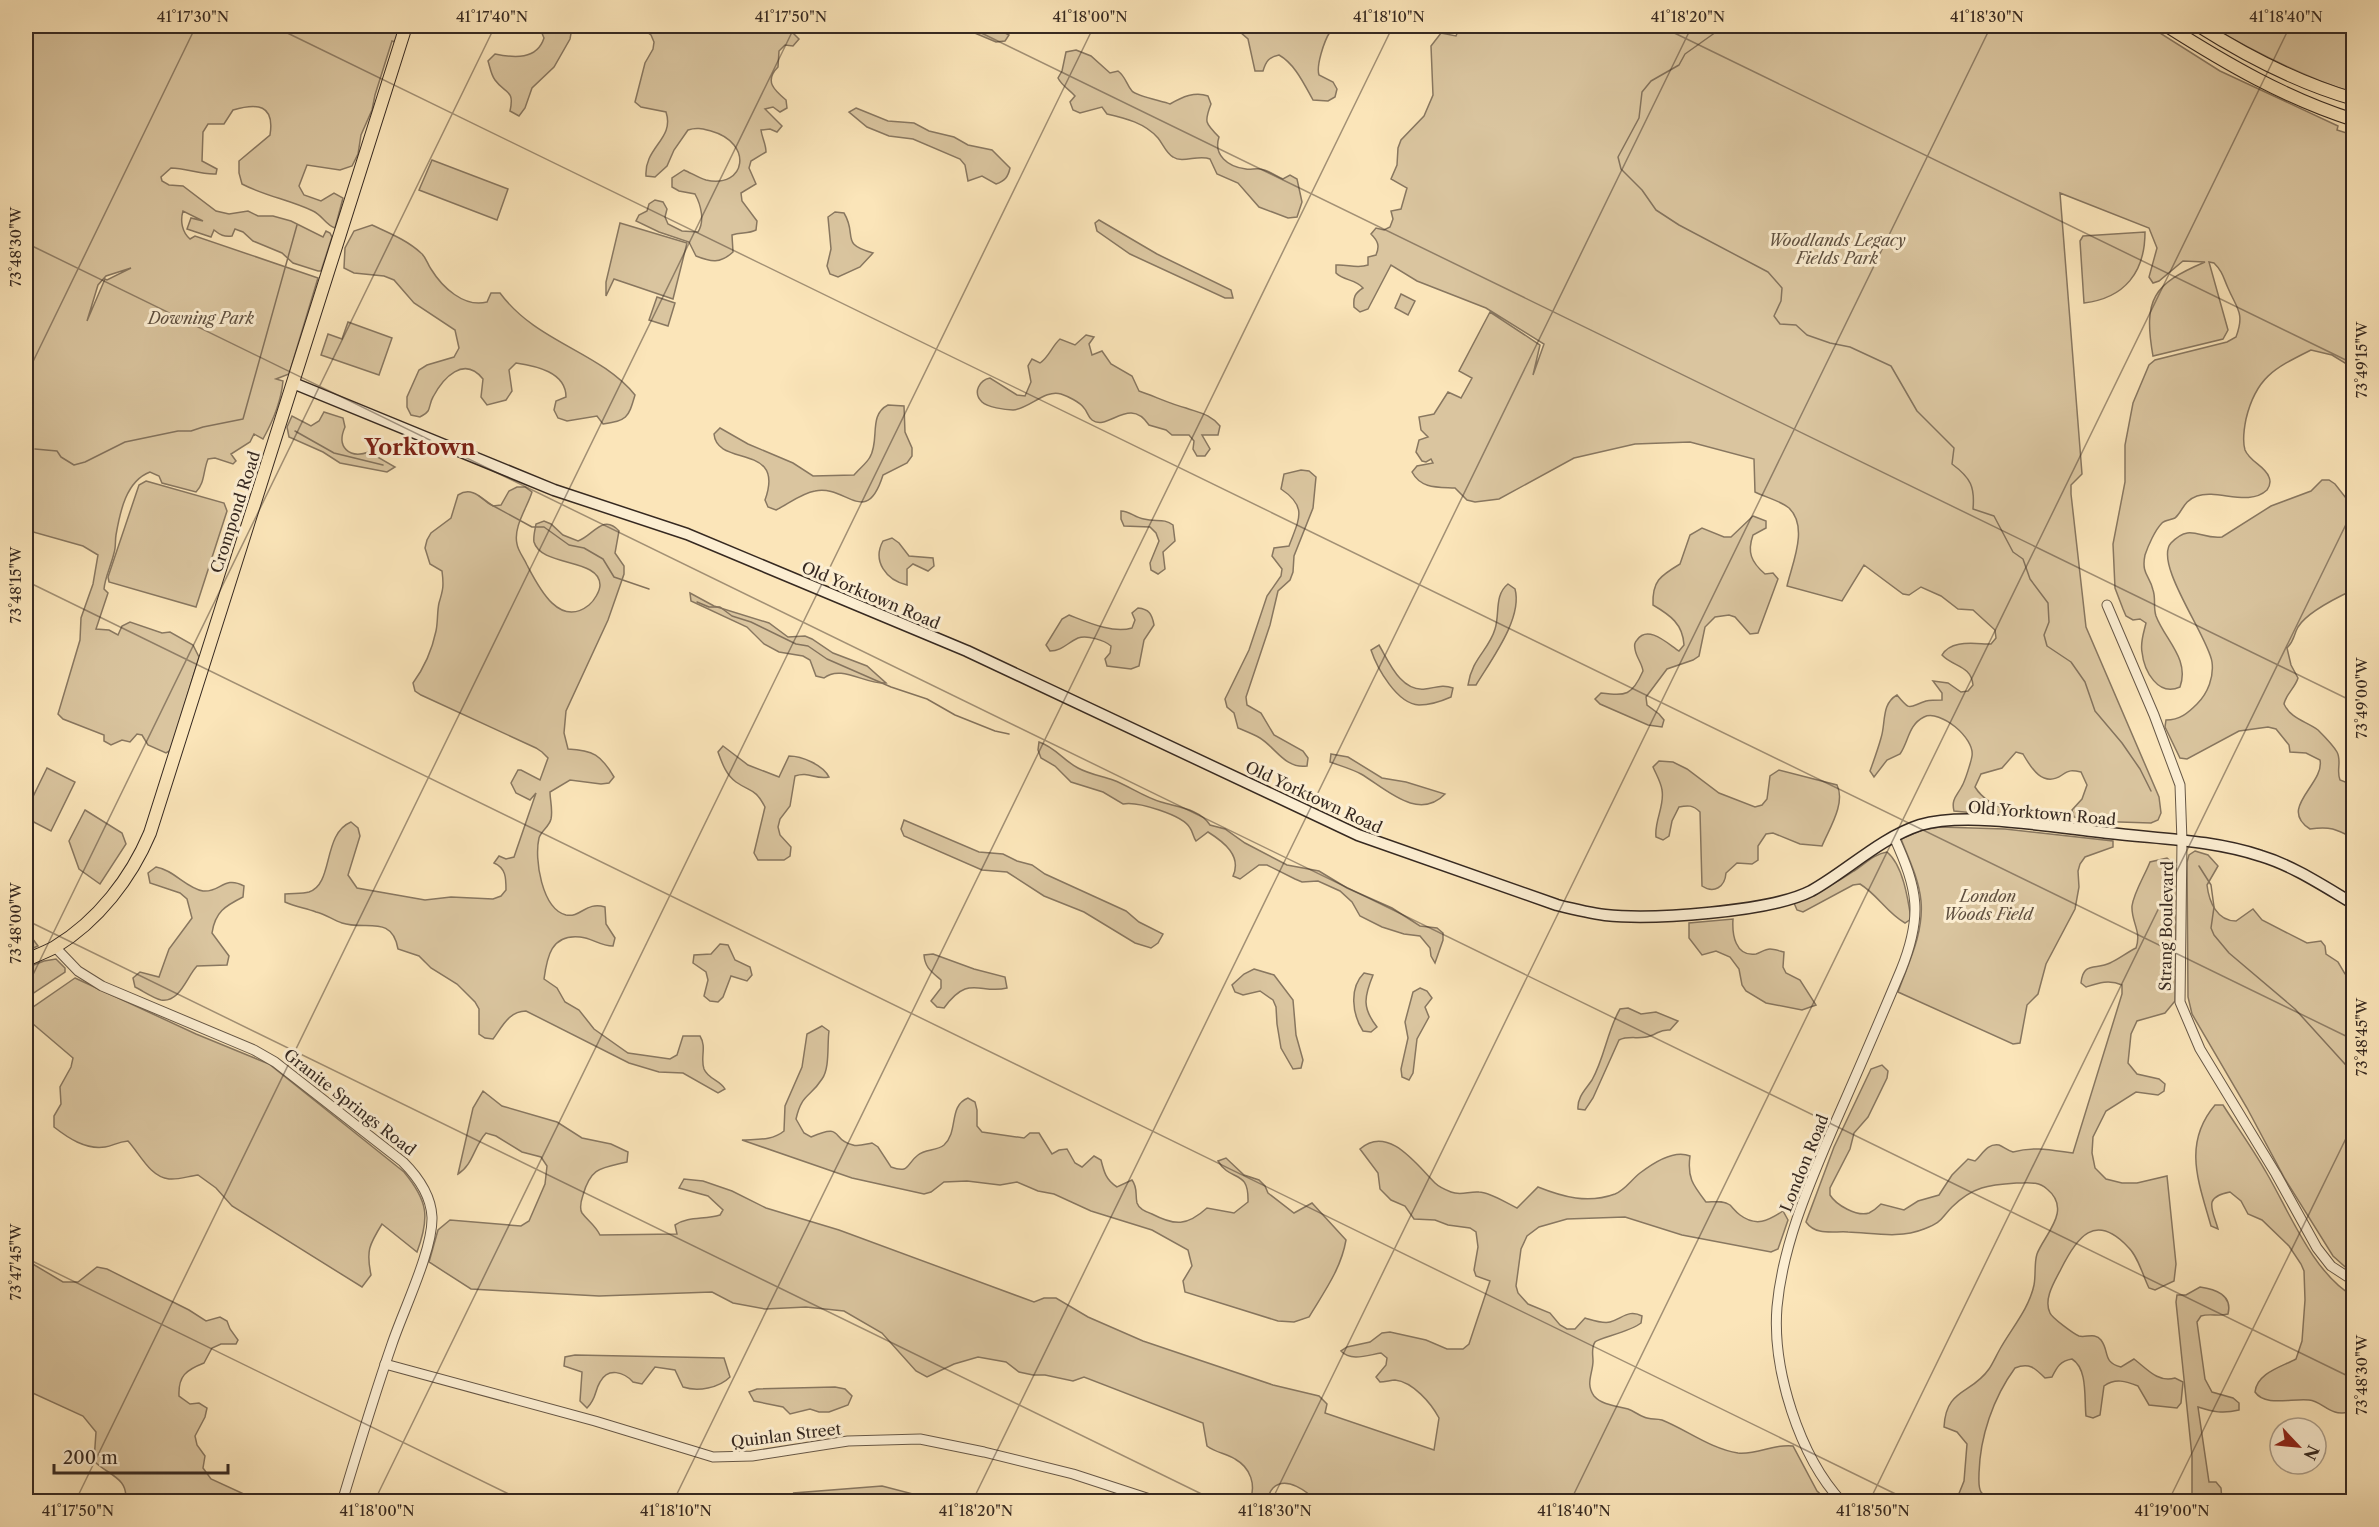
<svg xmlns="http://www.w3.org/2000/svg" width="2379" height="1527" viewBox="0 0 2379 1527" font-family="'Libre Caslon Text',serif">
<style>
.green{fill:#dac59f;stroke:#887760;stroke-width:1.5;fill-rule:evenodd}
.lines{fill:none;stroke-linecap:round;stroke-linejoin:round}
.stream{stroke:#84735d;stroke-width:1.5}
.tertiary-casing{stroke:#675847;stroke-width:11}
.secondary-casing{stroke:#362921;stroke-width:13}
.trunk-casing{stroke:#362921;stroke-width:14}
.motorway-casing{stroke:#362921;stroke-width:14}
.tertiary{stroke:#fceed2;stroke-width:9}
.secondary{stroke:#fceed2;stroke-width:10}
.trunk{stroke:#fbe5b9;stroke-width:12}
.motorway{stroke:#fbe5b9;stroke-width:12}
.ticks{fill:none;stroke:#362921;stroke-width:1.5;stroke-opacity:0.45}
.labels{text-anchor:middle;dominant-baseline:central;stroke-width:6;stroke-linejoin:round;paint-order:stroke}
.park-label{font-size:16px;font-style:italic;fill:#5f5040;stroke:#fceed2}
.street-label{font-size:16px;fill:#362921;stroke:#fceed2}
.district-label{font-size:22px;font-weight:bold;fill:#7a1f14;stroke:#fceed2}
.neatline{fill:none;stroke:#362921;stroke-width:2}
.ticks-label{font-size:15px;text-anchor:middle;fill:#362921}
</style>
<rect width="100%" height="100%" fill="#fbe5b9"/>
<filter id="stains"><feTurbulence type="fractalNoise" baseFrequency=".00333" numOctaves="4"/><feColorMatrix values="0 0 0 0 .2 0 0 0 0 .09 0 0 0 0 .02 0 0 0 .5 -.17"/></filter>
<radialGradient id="worn" r=".72"><stop offset=".6" stop-color="#630" stop-opacity="0"/><stop offset="1" stop-color="#630" stop-opacity=".3"/></radialGradient>
<!-- green -->
<g class="green">
<path d="M 26,26 L 401,26 L 395,42 L 392,41 L 375,95 L 372,110 L 361,135 L 358,154 L 352,166 L 340,170 L 307,165 L 299,186 L 304,195 L 321,201 L 334,193 L 343,198 L 335,228 C 326,225 322,215 313,211 C 290,200 265,196 242,184 L 239,173 L 239,161 L 270,135 C 275,104 257,103 233,110 L 224,124 L 208,124 L 203,132 L 202,161 L 217,169 L 216,174 C 201,175 186,168 171,168 L 161,177 L 162,181 L 169,185 L 183,186 L 216,211 L 229,214 L 248,211 L 258,216 L 273,216 L 291,221 L 323,237 L 326,231 L 330,233 L 332,237 L 322,268 L 321,271 L 318,271 L 293,263 L 282,253 L 253,241 L 243,232 L 235,229 L 232,236 C 224,237 220,235 214,230 L 211,237 L 187,229 L 191,218 L 203,221 L 183,211 C 180,221 182,232 190,239 L 195,236 L 318,278 L 289,374 L 276,379 L 283,381 C 281,402 273,421 263,439 L 254,434 L 250,442 L 231,454 L 236,461 L 233,464 L 215,458 L 208,459 C 203,471 205,483 196,492 L 162,483 L 159,476 L 150,472 C 126,481 120,512 116,535 C 115,541 116,547 114,553 C 111,566 105,577 104,589 L 108,593 L 96,629 L 109,630 L 118,635 L 122,626 L 130,622 L 162,633 L 170,632 L 193,645 L 199,657 L 171,750 L 166,753 L 148,745 L 142,735 L 137,734 L 130,742 L 122,740 L 111,745 L 104,741 L 104,735 L 63,719 L 58,714 L 80,640 L 81,618 L 93,584 L 98,555 L 83,546 L 26,530 ZM 131,268 L 107,280 L 105,279 L 87,321 L 98,285 L 106,276 Z"/>
<path d="M 539,26 L 568,26 L 572,28 L 570,39 L 554,67 L 532,88 L 525,108 L 519,116 L 510,111 C 515,89 505,94 495,80 C 491,75 490,67 488,61 L 495,54 C 514,58 537,60 544,38 Z"/>
<path d="M 638,26 L 732,26 L 742,30 L 752,26 L 789,26 L 788,28 L 799,39 L 793,46 L 785,45 L 779,51 L 778,67 C 764,81 774,90 786,100 L 787,108 L 780,112 L 773,107 L 765,109 L 782,126 L 777,132 L 770,129 L 761,130 C 762,138 766,144 766,152 L 751,161 L 749,168 L 756,184 L 741,193 L 742,201 L 757,221 L 756,230 C 748,234 741,232 732,235 L 733,252 C 720,264 711,262 696,256 L 689,242 L 659,232 L 636,221 L 639,215 L 647,211 L 649,204 L 655,200 L 663,202 L 667,209 L 665,217 L 668,224 L 682,231 L 698,232 C 705,221 701,205 695,194 L 679,191 L 672,187 L 672,178 L 684,170 C 691,173 699,178 706,180 C 746,189 754,143 711,131 C 703,129 697,127 688,130 L 674,150 L 667,166 L 655,177 L 646,176 C 644,147 675,139 666,112 L 641,107 L 635,102 L 645,63 L 653,49 L 654,42 L 651,35 Z"/>
<path d="M 958,26 L 992,26 L 1009,35 L 1005,41 L 996,42 Z"/>
<path d="M 1233,26 L 1343,26 C 1338,26 1333,28 1330,32 C 1324,41 1316,66 1319,75 L 1333,82 L 1337,89 L 1335,97 L 1328,101 L 1313,100 C 1304,84 1295,64 1279,55 C 1269,57 1266,61 1263,71 L 1255,71 L 1248,39 Z"/>
<path d="M 1460,26 L 2149,26 L 2220,71 L 2338,126 L 2337,130 L 2353,135 L 2353,368 L 2332,355 L 2311,350 C 2275,368 2256,377 2246,419 C 2244,429 2242,440 2245,450 C 2250,462 2265,466 2269,477 C 2271,482 2270,486 2267,490 C 2249,507 2218,489 2197,496 C 2183,501 2183,511 2175,518 C 2171,520 2165,520 2162,523 C 2155,530 2148,546 2145,555 C 2141,574 2150,576 2153,590 C 2156,598 2153,607 2156,616 C 2165,640 2190,659 2180,687 C 2158,697 2144,671 2142,652 C 2140,642 2144,632 2146,623 L 2140,619 L 2133,620 L 2126,616 L 2123,609 L 2115,588 L 2113,544 L 2125,482 L 2125,445 L 2133,403 L 2149,365 L 2155,360 L 2227,342 L 2236,337 C 2245,313 2237,309 2228,288 C 2223,277 2223,272 2214,263 L 2209,262 L 2228,330 L 2223,339 L 2153,356 C 2143,299 2153,284 2205,262 L 2183,261 L 2159,281 L 2153,283 L 2149,277 L 2157,248 L 2149,228 L 2060,193 L 2082,474 L 2071,485 L 2071,494 L 2086,627 L 2159,797 L 2161,813 L 2158,820 L 2151,823 L 2088,821 L 2074,817 L 2072,810 L 2082,799 L 2087,785 L 2081,772 C 2072,770 2069,770 2062,775 C 2043,788 2031,768 2023,754 L 2016,752 L 2002,768 L 1981,774 L 1975,787 C 1983,800 1997,807 2011,811 L 2006,816 L 1954,811 C 1951,799 1957,796 1962,786 C 1965,781 1971,762 1972,756 C 1975,738 1940,709 1924,717 C 1908,725 1909,741 1900,754 L 1887,760 L 1874,777 L 1870,771 C 1874,760 1878,749 1881,738 C 1886,723 1881,704 1897,695 C 1911,712 1908,707 1926,701 C 1931,700 1937,700 1942,700 L 1942,693 L 1933,681 L 1948,683 L 1961,692 L 1968,691 L 1973,685 C 1971,665 1953,667 1942,655 C 1951,639 1975,644 1991,644 L 1996,638 L 1995,630 L 1973,610 L 1958,609 L 1941,596 L 1921,587 L 1909,595 L 1903,594 L 1864,565 L 1842,601 L 1787,586 C 1792,564 1809,527 1789,508 C 1781,501 1765,497 1755,492 L 1754,459 L 1690,442 L 1635,444 L 1574,458 L 1499,499 L 1475,502 L 1467,500 L 1455,488 C 1438,487 1421,489 1412,472 L 1417,466 L 1433,463 L 1431,459 L 1426,462 L 1422,461 L 1416,452 L 1419,440 L 1428,437 L 1421,430 L 1419,417 L 1434,414 L 1448,392 L 1461,398 L 1472,378 L 1459,371 L 1490,312 L 1540,345 L 1533,375 L 1544,344 L 1486,308 L 1417,281 L 1391,265 L 1368,309 L 1360,312 L 1354,307 C 1353,297 1355,293 1363,288 C 1356,279 1344,281 1336,273 L 1336,265 C 1347,264 1357,269 1368,265 L 1368,257 L 1376,255 C 1380,246 1378,241 1371,234 L 1376,228 L 1384,230 L 1390,227 L 1393,219 L 1391,211 L 1401,209 L 1407,188 L 1391,179 L 1397,165 L 1398,148 L 1401,140 L 1424,116 L 1433,95 L 1431,46 L 1441,33 L 1456,36 Z"/>
<path d="M 2210,26 L 2353,26 L 2353,93 C 2302,76 2256,53 2210,26 Z"/>
<path d="M 1076,50 L 1091,56 L 1110,73 L 1118,71 C 1126,77 1126,84 1132,91 C 1136,96 1162,101 1170,104 C 1182,97 1195,91 1208,96 L 1211,104 C 1204,122 1205,123 1219,137 C 1213,155 1228,167 1246,169 C 1250,170 1256,168 1260,169 C 1268,170 1276,176 1283,179 L 1290,175 L 1297,179 L 1302,202 L 1297,217 L 1288,218 L 1259,207 L 1238,183 L 1217,174 L 1210,159 C 1198,154 1183,164 1173,157 C 1166,153 1163,144 1158,138 C 1145,123 1125,118 1107,114 L 1102,107 L 1080,113 L 1073,110 L 1070,102 L 1075,96 C 1069,89 1062,86 1058,78 L 1062,71 L 1066,52 Z"/>
<path d="M 856,108 L 888,121 L 914,123 L 929,131 L 954,137 L 968,145 L 992,150 L 1010,168 C 1008,177 1005,181 996,184 L 982,176 L 968,181 L 965,165 L 960,159 L 913,139 L 889,136 L 867,127 L 849,112 Z"/>
<path d="M 432,160 L 508,189 L 497,220 L 419,190 Z"/>
<path d="M 835,212 L 844,213 C 858,236 839,244 873,253 L 860,267 L 838,277 L 830,274 L 827,266 L 831,249 L 828,217 Z"/>
<path d="M 1099,220 L 1157,254 L 1231,290 L 1233,298 L 1225,298 L 1130,254 L 1097,231 L 1095,223 Z"/>
<path d="M 620,223 L 687,243 L 673,299 L 614,279 L 606,296 L 606,282 Z"/>
<path d="M 372,225 C 389,233 407,240 421,253 C 426,257 427,263 431,269 C 442,287 464,308 487,302 L 491,293 L 500,293 C 537,343 599,351 635,395 C 628,419 627,420 603,424 L 597,416 L 567,421 L 558,418 L 554,410 L 556,401 L 566,397 C 566,372 536,366 516,363 L 509,370 L 512,391 L 506,400 L 487,405 L 481,397 L 483,379 C 464,355 443,378 433,397 C 430,402 430,408 428,411 C 426,414 423,415 420,417 L 411,415 L 407,407 L 407,397 L 419,370 L 427,365 L 454,357 L 459,348 L 455,330 L 414,303 L 394,280 L 384,276 L 354,273 L 344,268 L 345,248 L 354,231 Z"/>
<path d="M 2145,232 C 2145,272 2125,298 2084,303 L 2080,241 L 2083,236 Z"/>
<path d="M 1401,294 L 1415,301 L 1408,315 L 1395,308 Z"/>
<path d="M 657,297 L 675,303 L 668,326 L 649,320 Z"/>
<path d="M 348,322 L 392,338 L 379,375 L 321,355 L 328,334 L 342,339 Z"/>
<path d="M 1086,335 L 1094,337 L 1089,344 L 1092,355 L 1102,351 L 1111,364 L 1132,376 L 1139,391 C 1154,396 1170,404 1186,408 C 1200,413 1210,414 1220,426 L 1218,435 L 1202,435 L 1210,449 L 1205,456 L 1197,456 L 1193,449 L 1194,441 L 1189,435 L 1172,435 L 1166,430 L 1149,425 C 1129,395 1108,432 1092,420 C 1088,417 1087,411 1084,408 C 1080,402 1067,396 1061,394 C 1045,389 1029,409 1013,410 C 1005,410 987,407 982,402 C 972,392 980,380 990,378 L 1017,395 L 1025,396 L 1031,382 L 1028,366 L 1032,359 L 1040,363 C 1049,357 1052,346 1060,339 L 1075,345 Z"/>
<path d="M 888,405 L 904,406 L 905,432 L 912,448 L 912,456 L 907,463 L 883,475 C 866,529 846,484 815,491 C 802,493 788,504 776,510 L 768,507 L 765,500 C 786,442 717,468 714,434 L 720,428 L 748,444 L 793,463 L 813,476 L 854,475 C 859,469 867,463 870,457 C 880,440 868,415 888,405 Z"/>
<path d="M 324,412 L 343,418 L 345,427 C 336,447 349,459 369,452 L 395,467 L 387,472 L 340,463 L 323,452 L 289,437 L 287,427 L 292,416 L 311,426 L 319,421 Z"/>
<path d="M 1301,470 L 1309,471 L 1316,477 L 1313,508 L 1294,556 L 1293,572 L 1290,580 L 1278,591 L 1270,625 L 1246,697 L 1247,705 L 1261,713 L 1274,735 L 1303,751 L 1308,758 L 1307,766 C 1285,769 1276,748 1260,738 C 1253,734 1245,731 1238,728 L 1234,713 L 1227,707 L 1225,699 L 1249,650 L 1267,596 L 1281,576 L 1282,569 L 1272,556 L 1274,548 L 1289,546 C 1299,519 1308,507 1281,489 L 1284,474 Z"/>
<path d="M 2322,480 L 2329,480 L 2335,484 L 2353,507 L 2353,590 C 2338,597 2307,612 2298,627 C 2293,636 2295,640 2287,648 L 2291,665 L 2298,678 C 2295,688 2286,694 2284,704 C 2291,719 2306,721 2318,730 C 2324,736 2333,745 2337,752 C 2342,761 2336,771 2340,780 L 2353,785 L 2353,838 C 2336,829 2330,826 2310,829 C 2277,808 2325,784 2320,760 L 2306,753 L 2290,752 L 2289,745 L 2276,729 L 2268,727 L 2239,731 L 2187,759 L 2180,758 L 2165,727 L 2166,720 C 2180,720 2188,713 2197,704 C 2208,693 2214,677 2212,662 C 2209,638 2153,563 2171,543 C 2191,522 2200,540 2222,537 L 2271,506 L 2311,491 Z"/>
<path d="M 146,481 L 224,503 L 227,511 L 196,607 L 109,582 L 108,577 L 139,485 Z"/>
<path d="M 517,487 L 525,487 L 532,492 C 527,508 513,527 517,544 C 518,551 524,558 527,565 C 538,586 559,629 589,605 C 594,601 600,591 600,585 C 600,558 541,567 534,542 C 533,537 535,530 536,524 L 544,521 L 551,524 L 563,535 L 578,541 C 593,536 603,513 619,531 L 615,553 L 624,566 L 624,574 L 608,620 L 566,711 L 564,733 L 568,749 C 593,750 601,755 614,777 L 609,783 L 601,784 L 570,780 L 550,792 C 550,800 553,810 551,819 C 549,827 541,831 539,838 C 534,859 542,909 566,915 C 581,918 586,901 605,907 L 606,924 L 615,938 L 613,946 C 600,946 592,938 580,937 C 551,934 547,957 544,979 L 557,988 L 565,1002 L 579,1010 L 594,1029 L 628,1053 L 670,1059 L 677,1055 L 683,1036 L 700,1036 C 707,1047 700,1058 704,1069 C 708,1079 720,1080 725,1089 L 718,1093 L 683,1073 L 659,1072 L 629,1063 L 526,1011 C 509,1011 502,1027 493,1039 L 485,1038 L 479,1034 L 479,1009 L 475,1002 L 457,984 L 431,968 L 419,956 L 398,949 C 392,914 365,931 342,923 C 333,920 325,914 316,912 C 305,908 296,907 285,902 L 285,894 C 293,893 302,894 309,892 C 334,884 322,834 351,822 L 358,828 L 360,836 L 348,875 L 357,888 L 425,900 L 451,897 L 493,899 L 501,896 L 506,890 C 506,878 506,868 494,863 L 499,856 L 506,859 L 514,857 L 536,793 L 530,800 L 516,793 L 511,783 L 518,770 L 521,770 L 540,780 L 548,758 L 542,752 L 536,748 L 421,695 L 415,691 L 413,683 C 424,668 432,650 436,631 C 438,622 437,612 439,603 C 443,590 444,586 442,571 L 430,564 L 425,548 L 427,540 L 431,533 L 451,518 L 458,495 C 472,486 481,498 493,506 L 501,505 L 509,491 Z"/>
<path d="M 1121,511 C 1130,511 1135,518 1144,519 C 1156,522 1164,518 1173,525 L 1175,541 L 1163,552 L 1165,569 L 1158,574 L 1151,570 L 1150,563 L 1159,541 L 1156,533 L 1150,527 L 1124,526 L 1121,519 Z"/>
<path d="M 1753,516 L 1766,521 L 1766,528 L 1753,535 C 1747,552 1751,562 1765,574 L 1773,573 L 1778,579 L 1758,633 L 1750,634 L 1735,617 L 1729,615 L 1715,617 L 1705,627 L 1699,656 L 1693,660 L 1667,669 L 1646,697 L 1647,705 L 1659,714 L 1664,720 L 1662,727 L 1648,725 L 1600,704 L 1595,699 L 1601,693 C 1626,696 1632,696 1643,671 C 1642,663 1636,657 1635,649 C 1634,645 1635,642 1637,640 C 1648,624 1668,644 1679,651 L 1684,645 C 1683,624 1670,615 1653,605 C 1652,581 1660,576 1680,564 L 1690,535 L 1702,528 L 1724,537 L 1731,537 Z"/>
<path d="M 892,538 L 899,543 L 909,556 L 933,558 L 934,566 L 928,571 L 913,564 L 907,569 L 907,585 C 886,580 872,561 883,541 Z"/>
<path d="M 1508,584 L 1515,589 C 1523,618 1491,660 1476,685 L 1468,685 C 1472,658 1489,650 1495,629 C 1500,614 1494,595 1508,584 Z"/>
<path d="M 690,593 L 714,606 L 769,623 L 788,637 L 805,636 L 812,639 L 833,653 L 867,666 L 886,683 C 866,685 841,664 824,678 L 816,676 L 810,660 L 803,656 L 779,652 L 764,644 L 747,627 L 691,601 Z"/>
<path d="M 1138,608 C 1149,609 1152,614 1154,625 L 1144,640 L 1139,666 L 1131,669 L 1107,666 L 1105,659 L 1110,653 L 1111,646 C 1104,640 1087,635 1078,638 C 1067,643 1062,651 1050,651 L 1046,645 L 1062,619 L 1069,615 C 1087,622 1113,634 1132,628 L 1135,620 L 1132,613 Z"/>
<path d="M 1379,645 C 1389,662 1401,692 1425,689 C 1435,688 1442,684 1453,688 L 1451,697 C 1442,701 1429,705 1419,705 C 1397,704 1377,668 1371,650 Z"/>
<path d="M 1039,742 C 1055,747 1064,761 1078,768 C 1089,774 1101,776 1113,780 C 1129,786 1144,797 1161,802 C 1177,807 1200,809 1210,825 L 1225,829 L 1245,843 L 1287,865 L 1319,871 L 1347,888 L 1392,908 L 1420,926 L 1437,928 L 1443,933 L 1443,940 L 1435,963 L 1431,956 L 1430,948 L 1420,936 L 1404,934 L 1382,927 L 1360,916 L 1352,902 L 1340,891 L 1318,881 L 1302,882 L 1295,879 L 1267,865 L 1259,865 L 1240,879 L 1233,876 C 1242,856 1224,842 1208,832 L 1196,841 C 1193,837 1193,832 1190,828 C 1183,815 1137,801 1123,804 L 1103,792 L 1071,782 L 1055,766 L 1041,758 L 1038,750 Z"/>
<path d="M 723,746 L 748,765 L 779,777 L 789,756 C 802,756 823,765 829,777 C 815,780 809,771 795,776 L 790,806 L 780,819 L 778,827 L 780,835 L 791,847 L 790,856 L 784,860 L 758,860 L 754,853 L 765,807 C 755,788 752,793 736,782 C 726,775 722,763 718,752 Z"/>
<path d="M 1331,754 L 1348,757 L 1382,778 L 1406,782 L 1445,794 C 1418,822 1385,788 1361,774 C 1352,769 1341,766 1330,762 Z"/>
<path d="M 1659,761 L 1673,762 L 1687,769 L 1719,793 L 1755,807 L 1762,805 L 1767,799 L 1770,776 L 1779,770 L 1837,785 C 1846,803 1829,829 1822,846 L 1800,844 L 1773,833 L 1766,834 L 1758,846 L 1758,860 L 1752,864 L 1737,863 L 1726,873 C 1725,887 1714,894 1702,886 L 1700,812 C 1693,805 1688,805 1679,807 L 1672,821 L 1669,836 L 1663,840 L 1656,837 C 1654,821 1665,806 1662,790 C 1661,782 1656,774 1653,767 Z"/>
<path d="M 47,768 L 75,782 L 51,831 L 26,818 L 26,811 Z"/>
<path d="M 85,810 L 122,833 L 126,844 L 100,884 L 79,869 L 69,841 Z"/>
<path d="M 904,820 L 979,852 L 1003,854 L 1017,861 L 1032,865 L 1045,874 L 1126,911 L 1139,922 L 1163,934 L 1158,943 L 1151,948 L 1135,943 L 1084,912 L 1044,896 L 1007,872 L 982,870 L 904,836 L 901,829 Z"/>
<path d="M 1940,827 L 2005,829 L 2113,841 L 2113,847 L 2085,857 L 2080,864 L 2078,871 L 2079,887 L 2075,909 L 2046,964 L 2038,994 L 2027,1005 L 2020,1043 L 2013,1044 L 1898,992 C 1908,964 1924,933 1921,901 C 1919,880 1909,859 1901,839 L 1922,830 Z"/>
<path d="M 2195,851 L 2208,855 L 2218,866 L 2207,885 C 2209,902 2217,921 2236,921 L 2253,909 L 2262,920 L 2307,943 L 2321,941 L 2325,946 L 2326,954 L 2338,962 L 2345,974 L 2353,977 L 2353,1274 L 2333,1256 L 2285,1179 L 2247,1108 L 2192,1014 L 2188,997 L 2187,862 L 2189,855 Z"/>
<path d="M 1887,852 C 1903,865 1908,899 1911,919 L 1905,923 C 1887,913 1878,895 1860,884 L 1853,885 L 1803,912 L 1797,910 L 1794,903 C 1815,894 1835,884 1854,871 C 1865,864 1874,854 1887,852 Z"/>
<path d="M 2167,858 L 2173,863 L 2177,870 L 2175,1001 L 2165,1013 L 2137,1021 L 2131,1034 L 2128,1063 L 2137,1074 L 2159,1079 L 2165,1084 L 2164,1091 L 2158,1095 L 2136,1092 L 2106,1111 L 2093,1137 L 2092,1153 L 2095,1168 L 2106,1179 L 2122,1183 L 2137,1183 L 2167,1176 L 2176,1264 L 2174,1281 L 2155,1290 L 2149,1288 C 2143,1276 2138,1256 2128,1247 C 2095,1212 2077,1237 2061,1269 C 2055,1281 2043,1299 2050,1313 C 2052,1318 2074,1334 2079,1336 C 2086,1338 2095,1332 2101,1340 C 2110,1352 2102,1362 2121,1367 L 2134,1359 C 2147,1369 2158,1383 2175,1378 L 2183,1382 L 2181,1403 L 2177,1408 L 2149,1405 L 2138,1386 C 2126,1381 2115,1378 2104,1386 L 2100,1415 L 2093,1418 L 2086,1416 C 2084,1398 2088,1369 2072,1359 C 2060,1361 2057,1367 2052,1377 L 2045,1378 C 2035,1368 2029,1362 2015,1368 C 1993,1398 1980,1437 1979,1473 C 1979,1479 1978,1487 1981,1492 C 1983,1495 1988,1499 1991,1501 L 1956,1501 L 1964,1481 L 1967,1444 L 1957,1432 L 1944,1427 C 1946,1388 1971,1395 1989,1369 C 1993,1363 1996,1356 2000,1349 C 2011,1329 2029,1309 2034,1285 C 2036,1275 2034,1263 2037,1254 C 2044,1235 2073,1210 2047,1189 C 2038,1181 2028,1183 2017,1183 C 1989,1185 1973,1186 1952,1207 C 1940,1219 1943,1222 1924,1229 C 1899,1239 1874,1233 1848,1232 C 1833,1231 1816,1236 1806,1222 L 1834,1147 L 1871,1069 L 1882,1065 L 1888,1071 L 1887,1078 L 1868,1117 L 1854,1133 L 1850,1149 L 1830,1188 L 1830,1195 C 1836,1205 1857,1217 1869,1213 C 1873,1211 1878,1207 1881,1204 L 1904,1210 L 1918,1201 L 1939,1195 L 1952,1175 L 1968,1159 L 1975,1161 C 1982,1155 1987,1143 1999,1145 C 2004,1147 2007,1150 2013,1152 C 2034,1146 2051,1150 2073,1153 L 2122,994 L 2122,985 C 2109,979 2098,983 2086,987 L 2081,983 C 2083,961 2096,970 2110,963 C 2119,959 2126,953 2136,948 C 2142,931 2131,922 2132,906 C 2134,892 2145,875 2150,862 Z"/>
<path d="M 156,867 C 174,870 186,888 203,891 C 220,893 224,875 244,886 L 243,897 C 225,906 215,912 212,933 L 229,956 L 227,965 L 197,966 C 187,976 180,1003 161,1000 C 153,998 143,991 135,987 L 133,978 L 140,972 L 159,977 L 169,949 L 192,918 L 187,899 L 180,893 L 150,883 L 148,873 Z"/>
<path d="M 1733,919 C 1732,934 1735,957 1756,954 C 1760,953 1765,949 1770,949 C 1774,949 1780,951 1784,952 L 1783,967 L 1786,973 L 1800,980 L 1816,1005 L 1802,1010 L 1766,1003 L 1746,991 L 1742,985 L 1739,969 L 1730,957 L 1716,951 L 1702,955 L 1689,938 L 1689,923 Z"/>
<path d="M 26,930 L 38,946 L 26,951 Z"/>
<path d="M 720,944 L 728,945 L 735,960 L 750,967 L 752,975 L 747,981 L 731,976 L 723,997 L 718,1002 L 710,1001 L 704,996 L 708,980 L 706,972 L 693,963 L 694,955 L 711,954 Z"/>
<path d="M 933,954 L 974,969 L 1005,977 L 1007,988 C 980,995 969,973 944,1008 L 937,1007 L 931,1001 L 941,988 L 941,980 C 932,972 925,968 924,955 Z"/>
<path d="M 56,959 L 65,968 L 65,972 L 26,998 L 26,968 L 44,961 Z"/>
<path d="M 1254,969 L 1274,975 L 1293,1000 L 1296,1035 L 1303,1060 L 1301,1068 L 1293,1069 L 1281,1048 L 1277,1024 L 1276,1007 L 1273,1000 L 1260,991 L 1243,995 L 1235,992 L 1232,985 L 1244,974 Z"/>
<path d="M 1364,973 L 1373,975 C 1364,997 1362,1008 1377,1027 L 1371,1032 L 1363,1031 C 1352,1014 1349,988 1364,973 Z"/>
<path d="M 75,978 L 196,1034 L 269,1064 L 404,1172 C 428,1201 430,1217 417,1252 L 382,1224 C 369,1245 366,1251 371,1275 L 362,1287 L 232,1206 L 216,1188 L 198,1175 C 189,1176 178,1180 169,1179 C 150,1177 140,1154 128,1141 C 117,1142 113,1146 105,1147 C 86,1150 68,1138 54,1127 L 54,1116 L 61,1104 L 60,1087 L 71,1067 L 73,1058 L 26,1018 L 26,1012 Z"/>
<path d="M 1420,988 L 1427,991 L 1432,998 L 1425,1007 L 1429,1017 L 1417,1039 L 1413,1073 L 1409,1080 L 1402,1077 L 1401,1069 L 1408,1038 L 1405,1022 L 1413,992 Z"/>
<path d="M 1628,1008 L 1641,1014 L 1656,1012 L 1678,1021 L 1670,1030 C 1660,1029 1659,1033 1650,1036 C 1640,1040 1629,1035 1619,1040 L 1593,1098 L 1585,1110 L 1578,1109 C 1577,1097 1586,1089 1592,1080 C 1605,1057 1607,1031 1620,1009 Z"/>
<path d="M 822,1026 L 829,1031 C 827,1045 830,1068 822,1079 C 810,1098 802,1093 796,1119 L 804,1133 L 811,1137 C 845,1122 830,1140 853,1145 C 858,1147 866,1144 872,1143 L 878,1147 L 891,1167 C 910,1174 906,1164 918,1155 C 925,1149 937,1151 944,1145 C 959,1131 948,1106 968,1098 L 975,1102 L 977,1110 L 977,1126 L 982,1132 L 1024,1138 L 1030,1133 L 1039,1133 L 1052,1154 L 1059,1150 L 1067,1149 L 1075,1163 L 1082,1167 L 1094,1156 L 1101,1160 C 1104,1172 1106,1180 1117,1187 L 1132,1180 C 1138,1188 1135,1194 1137,1203 C 1139,1209 1146,1212 1152,1214 C 1175,1226 1187,1226 1207,1208 L 1234,1213 L 1248,1202 C 1249,1168 1231,1183 1218,1161 L 1226,1158 L 1244,1175 L 1259,1180 L 1265,1186 L 1268,1193 L 1294,1213 L 1312,1203 L 1346,1240 C 1341,1269 1324,1292 1309,1317 L 1294,1322 L 1278,1321 L 1185,1292 L 1183,1281 L 1192,1266 L 1188,1250 L 1152,1230 L 1091,1211 L 1054,1194 L 1038,1191 L 1017,1182 L 1000,1185 L 967,1181 L 944,1182 L 931,1192 L 924,1194 L 852,1178 L 742,1140 C 756,1139 772,1141 784,1131 L 785,1106 L 802,1067 L 807,1034 Z"/>
<path d="M 483,1091 L 502,1106 L 557,1122 L 582,1138 L 611,1144 L 628,1152 L 627,1162 C 601,1168 591,1167 583,1195 C 581,1201 579,1208 582,1213 C 588,1221 595,1225 600,1235 L 677,1234 L 675,1225 C 689,1216 704,1220 720,1215 L 723,1210 L 708,1196 L 679,1188 L 684,1179 L 703,1181 L 732,1191 L 766,1208 L 839,1230 L 1034,1302 L 1044,1298 L 1056,1298 L 1088,1317 L 1143,1341 L 1273,1385 L 1319,1396 L 1327,1404 L 1325,1413 L 1434,1450 L 1439,1418 C 1431,1403 1413,1382 1395,1380 C 1391,1380 1385,1382 1380,1382 L 1376,1377 L 1386,1365 L 1387,1358 L 1381,1353 C 1368,1355 1351,1362 1341,1351 L 1347,1347 L 1370,1342 L 1382,1333 L 1390,1332 L 1426,1340 L 1447,1349 L 1463,1349 L 1469,1344 L 1490,1281 L 1476,1276 L 1474,1270 L 1478,1247 L 1476,1232 L 1470,1228 L 1448,1225 L 1435,1220 L 1414,1219 L 1405,1206 L 1391,1200 L 1380,1189 L 1378,1173 L 1360,1149 C 1388,1124 1417,1165 1435,1183 C 1439,1187 1446,1190 1451,1192 C 1461,1196 1469,1191 1479,1192 C 1490,1192 1506,1203 1517,1208 L 1538,1187 C 1563,1197 1588,1204 1615,1194 C 1625,1190 1631,1180 1640,1173 C 1653,1163 1674,1149 1690,1156 C 1687,1178 1693,1185 1706,1202 C 1714,1202 1723,1200 1730,1205 C 1733,1208 1736,1212 1740,1215 C 1756,1227 1768,1221 1783,1211 L 1788,1220 L 1778,1249 L 1771,1252 L 1682,1235 L 1625,1217 L 1567,1219 L 1539,1227 L 1527,1236 L 1521,1249 L 1516,1286 L 1518,1293 L 1528,1304 L 1550,1313 L 1560,1325 L 1567,1329 L 1575,1329 L 1585,1318 C 1592,1320 1603,1324 1610,1322 C 1623,1318 1629,1309 1642,1316 L 1641,1323 C 1630,1332 1598,1338 1595,1342 C 1591,1348 1593,1355 1593,1361 C 1593,1373 1585,1384 1594,1396 C 1602,1405 1616,1406 1628,1409 C 1634,1411 1638,1415 1644,1417 C 1650,1420 1656,1418 1662,1420 C 1687,1430 1711,1449 1738,1453 C 1757,1455 1776,1443 1793,1446 L 1817,1491 L 1828,1501 L 1317,1502 C 1308,1492 1286,1475 1273,1488 C 1270,1491 1268,1497 1266,1501 L 1250,1501 C 1256,1485 1251,1468 1235,1459 C 1226,1453 1216,1453 1207,1446 L 1203,1423 L 1084,1377 L 1073,1381 L 1045,1375 L 1033,1375 L 1019,1372 L 1006,1362 L 978,1357 L 954,1364 L 927,1377 L 916,1371 L 882,1333 L 844,1311 L 806,1307 L 765,1309 L 733,1303 L 712,1292 L 599,1296 L 471,1289 L 429,1262 L 438,1230 L 450,1220 L 521,1226 L 529,1221 L 545,1184 L 547,1166 L 541,1157 L 522,1152 L 496,1136 L 486,1133 C 474,1146 473,1165 458,1174 L 473,1108 Z"/>
<path d="M 2215,1105 L 2223,1105 C 2237,1127 2253,1149 2266,1172 C 2289,1211 2313,1273 2353,1296 L 2353,1413 C 2347,1412 2340,1414 2335,1412 C 2325,1409 2319,1401 2309,1400 C 2292,1398 2265,1407 2255,1392 C 2257,1373 2281,1367 2296,1359 L 2302,1341 L 2305,1300 L 2304,1271 L 2301,1264 L 2289,1246 L 2262,1220 L 2248,1214 L 2241,1201 L 2230,1192 C 2203,1197 2212,1208 2218,1229 L 2211,1226 C 2199,1183 2182,1144 2215,1105 Z"/>
<path d="M 26,1260 L 63,1282 L 78,1282 L 97,1267 L 107,1269 L 189,1310 L 206,1321 L 220,1317 L 227,1321 L 230,1329 L 238,1340 L 236,1344 L 221,1344 L 212,1348 L 204,1363 C 186,1370 178,1376 179,1396 L 190,1404 L 199,1403 L 207,1408 L 205,1417 L 195,1436 L 197,1445 L 205,1456 L 203,1468 L 211,1479 L 259,1501 L 125,1501 C 130,1478 106,1474 94,1461 L 96,1432 L 83,1416 L 26,1390 Z"/>
<path d="M 2200,1287 C 2215,1289 2233,1295 2228,1314 C 2219,1317 2210,1313 2201,1316 L 2197,1322 L 2205,1379 L 2212,1392 L 2233,1398 L 2239,1403 L 2239,1410 C 2223,1414 2213,1412 2198,1407 L 2209,1482 L 2216,1482 L 2221,1488 L 2222,1501 L 2192,1501 L 2192,1456 L 2176,1302 L 2177,1295 L 2186,1295 Z"/>
<path d="M 575,1355 L 724,1358 L 730,1377 C 719,1388 698,1392 683,1387 L 675,1370 L 655,1367 L 642,1384 L 633,1382 C 624,1372 608,1367 600,1382 C 594,1392 597,1398 587,1408 L 580,1401 L 582,1372 L 564,1366 L 565,1357 Z"/>
<path d="M 835,1387 L 845,1389 L 852,1396 L 848,1405 L 829,1412 L 819,1412 L 810,1409 L 790,1414 L 783,1407 L 754,1401 L 749,1392 L 757,1389 Z"/>
<path d="M 882,1486 L 913,1494 L 902,1501 L 800,1502 L 794,1493 Z"/>
</g>
<g class="lines">
<!-- stream -->
<g class="stream">
<path d="M 1718,26 L 1716,32 L 1685,54 L 1679,65 L 1651,81 L 1642,92 L 1639,118 L 1618,157 L 1621,169 L 1642,190 L 1656,210 L 1679,225 L 1768,272 L 1782,288 L 1781,301 L 1774,316 L 1780,324 L 1796,325 L 1807,335 L 1830,343 L 1850,347 L 1891,366 L 1917,411 L 1954,448 L 1952,464 C 1971,478 1975,487 1973,509 L 1994,516 L 2013,552 L 2023,559 L 2030,579 L 2048,603 L 2049,622 L 2044,635 L 2047,646 L 2071,662 L 2085,682 L 2095,711 L 2122,743 L 2140,769 L 2151,791"/>
<path d="M 295,431 L 334,453 L 383,465"/>
<path d="M 35,449 L 57,451 L 61,457 L 74,465 L 85,462 L 125,442 L 178,431 L 191,431 L 203,427 L 243,419 L 297,225"/>
<path d="M 479,496 L 488,503 L 532,527 L 544,527 L 569,545 L 584,548 L 603,559 L 614,577 L 649,589"/>
<path d="M 697,602 L 709,607 L 720,607 L 732,616 L 751,622 L 796,644 L 808,646 L 827,659 L 891,687 L 927,699 L 955,715 L 995,731 L 1009,734"/>
<path d="M 2199,866 L 2211,885 L 2214,907 L 2211,928 L 2214,935 L 2229,953 L 2295,1009 L 2354,1074"/>
</g>
<!-- tertiary casing -->
<g class="tertiary-casing">
<g id="tertiary">
<path d="M 2107,605 L 2154,715 L 2180,785 L 2182,841 L 2180,1002 L 2200,1049 L 2276,1174 L 2317,1248 L 2331,1266 L 2354,1281"/>
<path d="M 55,947 L 78,971 L 102,986 L 254,1050 L 275,1062 L 403,1162 C 418,1177 431,1195 432,1217 C 433,1250 403,1311 392,1344 C 374,1396 358,1449 342,1502"/>
<path d="M 385,1364 L 595,1421 L 713,1457 L 752,1456 L 848,1441 L 920,1439 L 984,1452 L 1073,1474 L 1159,1502"/>
<path d="M 1842,1502 C 1799,1456 1772,1369 1777,1307 C 1783,1242 1811,1180 1836,1121 C 1858,1071 1880,1020 1901,970 C 1923,915 1918,890 1894,837"/>
</g>
</g>
<!-- secondary casing -->
<g class="secondary-casing">
<path id="secondary" d="M 293,383 L 554,490 L 687,534 L 967,651 L 1358,835 L 1557,905 C 1573,909 1589,913 1605,915 C 1652,920 1770,912 1811,891 C 1847,871 1880,838 1920,825 C 1967,811 2058,828 2109,833 C 2160,839 2213,840 2261,856 C 2294,866 2325,887 2354,904"/>
</g>
<!-- trunk casing -->
<g class="trunk-casing">
<path id="trunk" d="M 26,960 C 35,956 46,952 55,947 C 98,921 131,878 150,833 L 406,26"/>
</g>
<!-- motorway casing -->
<g class="motorway-casing">
<g id="motorway">
<path d="M 2167,26 C 2227,64 2285,98 2354,120"/>
<path d="M 2199,26 C 2248,57 2298,83 2354,99"/>
</g>
</g>
<!-- tertiary -->
<use href="#tertiary" class="tertiary"/>
<!-- secondary -->
<use href="#secondary" class="secondary"/>
<!-- trunk -->
<use href="#trunk" class="trunk"/>
<!-- motorway -->
<use href="#motorway" class="motorway"/>
</g>
<!-- ticks -->
<path class="ticks" d="M 273,26 L 2354,1040M 967,26 L 2354,702M 1660,26 L 2354,364M 26,243 L 2354,1379M 26,376 L 196,26M 26,581 L 1912,1502M 26,920 L 1218,1502M 26,989 L 495,26M 26,1258 L 525,1502M 75,1502 L 795,26M 374,1502 L 1094,26M 673,1502 L 1393,26M 972,1502 L 1692,26M 1271,1502 L 1991,26M 1570,1502 L 2290,26M 1869,1502 L 2354,508M 2168,1502 L 2354,1122"/>
<g class="labels">
<!-- park labels -->
<g class="park-label">
<text x="1837" y="240">Woodlands Legacy<tspan x="1837" dy="18">Fields Park</tspan></text>
<text x="201" y="318">Downing Park</text>
<text x="1988" y="896">London<tspan x="1988" dy="18">Woods Field</tspan></text>
</g>
<!-- street labels -->
<g class="street-label">
<text transform="translate(235 512) rotate(-72)">Crompond Road</text>
<text transform="translate(871 595) rotate(23)">Old Yorktown Road</text>
<text transform="translate(1314 797) rotate(25)">Old Yorktown Road</text>
<text transform="translate(2042 813) rotate(5)">Old Yorktown Road</text>
<text transform="translate(2166 926) rotate(-89)">Strang Boulevard</text>
<text transform="translate(350 1102) rotate(38)">Granite Springs Road</text>
<text transform="translate(1804 1163) rotate(-68)">London Road</text>
<text transform="translate(786 1435) rotate(-7)">Quinlan Street</text>
</g>
<!-- district labels -->
<g class="district-label">
<text x="420" y="447">Yorktown</text>
</g>
</g>
<!-- margin -->
<rect width="2379" height="1527" fill="none" stroke="#fbe5b9" stroke-width="66"/>
<!-- north arrow -->
<g transform="translate(2298 1446) rotate(116)"><circle r="28" fill="#fceed2" stroke="#ad9f8b" stroke-width="1.5"/>
<path d="M0-4.5L10 22L0 15L-10 22Z" fill="#8f2418"/>
<text y="-9" font-size="16" font-weight="bold" text-anchor="middle" fill="#362921">N</text>
</g>
<!-- scale -->
<path d="M54 1464v9h174v-9" fill="none" stroke="#362921" stroke-width="3"/>
<text x="63" y="1464" font-size="18" fill="#362921" stroke="#fceed2" stroke-width="4.5" paint-order="stroke">200 m</text>
<rect x="33" y="33" width="2313" height="1461" class="neatline"/>
<g class="ticks-label">
<text x="193" y="22">41°17'30"N</text>
<text x="492" y="22">41°17'40"N</text>
<text x="791" y="22">41°17'50"N</text>
<text x="1090" y="22">41°18'00"N</text>
<text x="1389" y="22">41°18'10"N</text>
<text x="1688" y="22">41°18'20"N</text>
<text x="1987" y="22">41°18'30"N</text>
<text x="2286" y="22">41°18'40"N</text>
<text transform="translate(16 247) rotate(-90)" y="5">73°48'30"W</text>
<text transform="translate(2362 360) rotate(-90)" y="5">73°49'15"W</text>
<text transform="translate(16 585) rotate(-90)" y="5">73°48'15"W</text>
<text transform="translate(2362 698) rotate(-90)" y="5">73°49'00"W</text>
<text transform="translate(16 923) rotate(-90)" y="5">73°48'00"W</text>
<text transform="translate(2362 1037) rotate(-90)" y="5">73°48'45"W</text>
<text transform="translate(16 1262) rotate(-90)" y="5">73°47'45"W</text>
<text transform="translate(2362 1375) rotate(-90)" y="5">73°48'30"W</text>
<text x="78" y="1516">41°17'50"N</text>
<text x="377" y="1516">41°18'00"N</text>
<text x="676" y="1516">41°18'10"N</text>
<text x="976" y="1516">41°18'20"N</text>
<text x="1275" y="1516">41°18'30"N</text>
<text x="1574" y="1516">41°18'40"N</text>
<text x="1873" y="1516">41°18'50"N</text>
<text x="2172" y="1516">41°19'00"N</text>
</g>
<rect width="100%" height="100%" filter="url(#stains)"/>
<rect width="100%" height="100%" fill="url(#worn)"/>
</svg>
